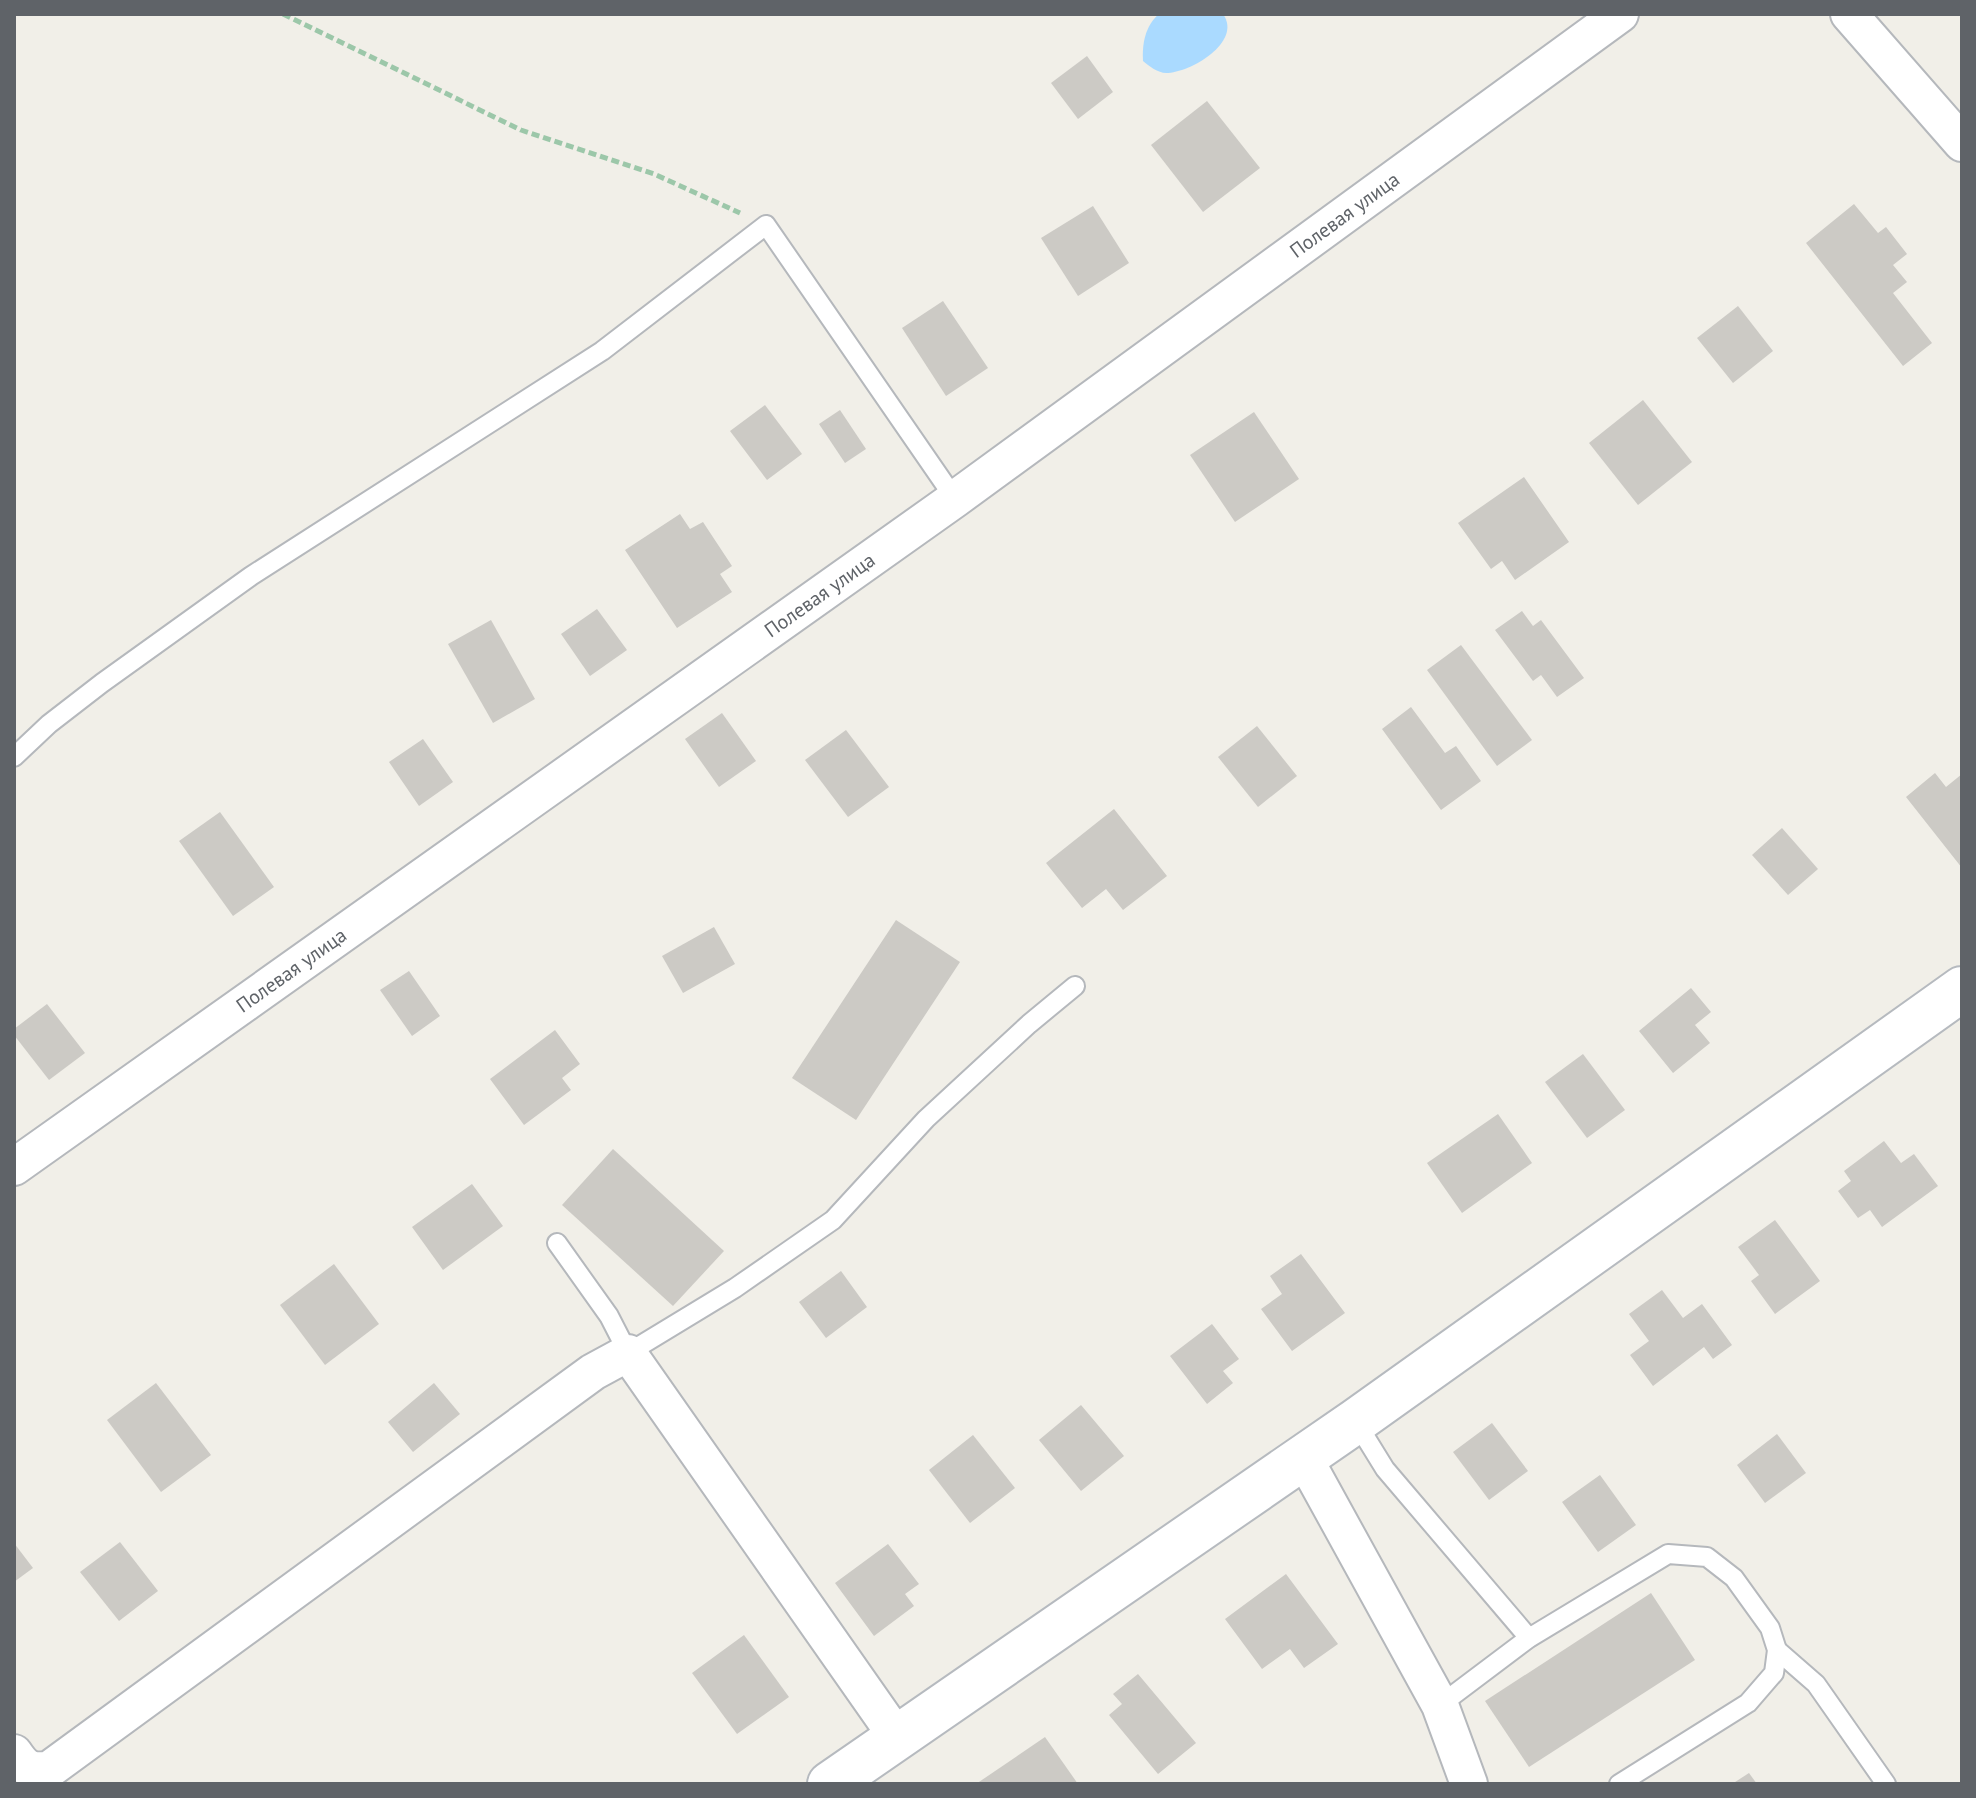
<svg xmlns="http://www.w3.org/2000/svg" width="1976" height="1798" viewBox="0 0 1976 1798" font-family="'PT Sans',sans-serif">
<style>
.water{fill:#aadaff}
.building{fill:#cccac5}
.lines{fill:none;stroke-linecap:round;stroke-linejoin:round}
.lane-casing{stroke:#b5b8bc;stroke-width:22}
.street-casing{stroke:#b5b8bc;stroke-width:40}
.secondary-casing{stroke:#b6babf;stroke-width:48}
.path{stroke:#9cc7a9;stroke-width:5;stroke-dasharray:8 4;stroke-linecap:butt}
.lane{stroke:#fff;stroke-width:18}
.street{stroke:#fff;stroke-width:36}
.secondary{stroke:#fff;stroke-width:44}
.labels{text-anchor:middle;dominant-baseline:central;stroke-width:6;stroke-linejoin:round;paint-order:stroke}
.street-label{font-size:20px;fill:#5f6368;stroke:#fff}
</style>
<rect width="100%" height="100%" fill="#f1efe8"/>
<!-- water -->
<path class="water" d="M 1159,14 L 1223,14 C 1243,42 1190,73 1166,73 C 1158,73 1149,66 1143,61 C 1142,44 1145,26 1159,14 Z"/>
<!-- building -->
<g class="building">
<path d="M 1087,56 L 1113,92 L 1078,119 L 1051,83 Z"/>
<path d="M 1207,101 L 1260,168 L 1203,212 L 1151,145 Z"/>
<path d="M 1854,204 L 1878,233 L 1886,227 L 1907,254 L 1893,265 L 1907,282 L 1893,293 L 1932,343 L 1903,366 L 1806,243 Z"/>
<path d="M 1093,206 L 1129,263 L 1078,296 L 1041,238 Z"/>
<path d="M 943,301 L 988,368 L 946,396 L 902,328 Z"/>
<path d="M 1738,306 L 1773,351 L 1733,383 L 1697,338 Z"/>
<path d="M 1643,400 L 1692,462 L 1638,505 L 1589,443 Z"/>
<path d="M 765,405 L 802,454 L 767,480 L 730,431 Z"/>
<path d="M 840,410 L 866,449 L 845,463 L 819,424 Z"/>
<path d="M 1254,412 L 1299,479 L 1235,522 L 1190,455 Z"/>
<path d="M 1524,477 L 1569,542 L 1515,580 L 1502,561 L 1491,569 L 1458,523 Z"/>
<path d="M 680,514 L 690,529 L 703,522 L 732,566 L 720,574 L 732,592 L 677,628 L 625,550 Z"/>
<path d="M 597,609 L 627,650 L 590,676 L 561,634 Z"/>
<path d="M 1522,611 L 1533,626 L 1541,620 L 1584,678 L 1557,697 L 1541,675 L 1533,681 L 1495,630 Z"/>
<path d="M 491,620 L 535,699 L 493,723 L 448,644 Z"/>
<path d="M 1461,645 L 1532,740 L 1497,766 L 1427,670 Z"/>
<path d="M 1411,707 L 1445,753 L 1456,746 L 1481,781 L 1441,810 L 1382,729 Z"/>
<path d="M 722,713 L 756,761 L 719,787 L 685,739 Z"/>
<path d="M 1257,726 L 1297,776 L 1258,807 L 1218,757 Z"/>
<path d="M 846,730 L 889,787 L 848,817 L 805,760 Z"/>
<path d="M 423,739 L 453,782 L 419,806 L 389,762 Z"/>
<path d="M 1935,773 L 1946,787 L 1962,774 L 1962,868 L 1906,797 Z"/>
<path d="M 1114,809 L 1167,876 L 1123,910 L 1106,889 L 1082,908 L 1046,863 Z"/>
<path d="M 220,812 L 274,887 L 233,916 L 179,841 Z"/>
<path d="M 1782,828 L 1818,869 L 1788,895 L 1752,855 Z"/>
<path d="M 896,920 L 960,962 L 856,1120 L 792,1078 Z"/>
<path d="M 714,927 L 735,964 L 683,993 L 662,956 Z"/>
<path d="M 409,971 L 440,1016 L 412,1036 L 380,990 Z"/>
<path d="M 1691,988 L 1711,1012 L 1695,1025 L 1710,1043 L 1673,1073 L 1639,1031 Z"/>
<path d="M 47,1004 L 85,1053 L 49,1080 L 14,1035 L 14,1029 Z"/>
<path d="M 555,1030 L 580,1064 L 562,1078 L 571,1090 L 524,1125 L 490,1079 Z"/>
<path d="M 1583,1054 L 1625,1110 L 1587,1138 L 1545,1082 Z"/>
<path d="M 1498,1114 L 1532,1163 L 1462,1213 L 1427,1163 Z"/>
<path d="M 1884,1141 L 1901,1163 L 1914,1154 L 1938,1186 L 1882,1227 L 1870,1210 L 1858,1218 L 1838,1191 L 1851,1181 L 1844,1171 Z"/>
<path d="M 613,1149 L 724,1251 L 673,1306 L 562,1205 Z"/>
<path d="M 472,1184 L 503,1226 L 443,1270 L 412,1227 Z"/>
<path d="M 1775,1220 L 1820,1281 L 1775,1314 L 1751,1281 L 1759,1275 L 1738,1247 Z"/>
<path d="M 1301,1254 L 1345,1313 L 1292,1351 L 1261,1309 L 1282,1294 L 1270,1276 Z"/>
<path d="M 334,1264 L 379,1324 L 325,1365 L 280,1305 Z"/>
<path d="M 841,1271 L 867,1307 L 826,1338 L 799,1302 Z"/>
<path d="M 1662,1290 L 1683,1318 L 1702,1304 L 1732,1345 L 1713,1359 L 1704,1347 L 1653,1386 L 1630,1355 L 1649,1341 L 1629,1314 Z"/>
<path d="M 1212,1324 L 1239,1359 L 1223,1371 L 1233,1383 L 1207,1404 L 1170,1356 Z"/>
<path d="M 156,1383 L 211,1455 L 161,1492 L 107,1420 Z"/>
<path d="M 434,1383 L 460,1414 L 413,1452 L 388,1422 Z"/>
<path d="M 1081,1405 L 1124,1456 L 1081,1491 L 1039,1440 Z"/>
<path d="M 1492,1423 L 1528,1471 L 1489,1500 L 1453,1452 Z"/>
<path d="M 1777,1434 L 1806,1473 L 1765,1503 L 1737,1465 Z"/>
<path d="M 973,1435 L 1015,1488 L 970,1523 L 929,1470 Z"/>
<path d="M 1600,1475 L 1636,1525 L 1598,1552 L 1562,1502 Z"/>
<path d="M 120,1542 L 158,1591 L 119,1621 L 80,1572 Z"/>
<path d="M 14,1543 L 33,1568 L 14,1582 Z"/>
<path d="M 888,1544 L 919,1584 L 905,1594 L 914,1606 L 874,1636 L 835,1583 Z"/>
<path d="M 1286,1574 L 1338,1644 L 1304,1668 L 1290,1649 L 1262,1669 L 1225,1619 Z"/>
<path d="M 1651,1593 L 1695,1660 L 1529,1767 L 1485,1701 Z"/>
<path d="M 744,1635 L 789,1697 L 737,1734 L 692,1673 Z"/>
<path d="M 1138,1674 L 1196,1743 L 1158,1774 L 1109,1715 L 1122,1704 L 1113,1694 Z"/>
<path d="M 1045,1737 L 1078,1784 L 976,1784 Z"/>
<path d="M 1749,1773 L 1757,1784 L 1732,1784 Z"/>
</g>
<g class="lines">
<!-- lane casing -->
<g class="lane-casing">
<g id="lane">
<path d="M 14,757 L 49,724 L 102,683 L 251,576 L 602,351 L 766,225 L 955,499"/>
<path d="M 557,1243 L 609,1316 L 628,1353 L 735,1288 L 833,1220 L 926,1119 L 1029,1024 L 1075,986"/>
<path d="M 1356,1422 L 1385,1469 L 1529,1638"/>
<path d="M 1777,1650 L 1816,1684 L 1886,1784"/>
<path d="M 1440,1705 L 1529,1638 L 1668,1554 L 1707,1557 L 1734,1578 L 1770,1628 L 1777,1650 L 1774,1673 L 1748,1703 L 1619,1784"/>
</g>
</g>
<!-- street casing -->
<g class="street-casing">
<g id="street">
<path d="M 1849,14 L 1962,143"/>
<path id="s1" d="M 14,1167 L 955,499 L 1620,14"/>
<path d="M 1304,1458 L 1440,1705 L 1469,1784"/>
<path d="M 14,1753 C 24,1768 31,1773 50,1769 L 593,1372 L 628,1353 L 897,1737"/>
</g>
</g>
<!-- secondary casing -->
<g class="secondary-casing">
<path id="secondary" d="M 830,1784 L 1356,1421 L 1962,989"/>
</g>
<!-- path -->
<path class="path" d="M 283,14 L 521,130 L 654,174 L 740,213"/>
<!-- lane -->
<use href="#lane" class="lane"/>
<!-- street -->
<use href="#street" class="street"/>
<!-- secondary -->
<use href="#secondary" class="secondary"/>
</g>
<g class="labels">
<!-- street labels -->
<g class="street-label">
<text stroke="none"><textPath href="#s1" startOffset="1636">Полевая улица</textPath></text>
<text stroke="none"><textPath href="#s1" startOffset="988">Полевая улица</textPath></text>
<text stroke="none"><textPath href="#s1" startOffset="340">Полевая улица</textPath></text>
</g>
</g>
<!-- border -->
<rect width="1976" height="1798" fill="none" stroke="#5f6368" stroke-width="32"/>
</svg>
